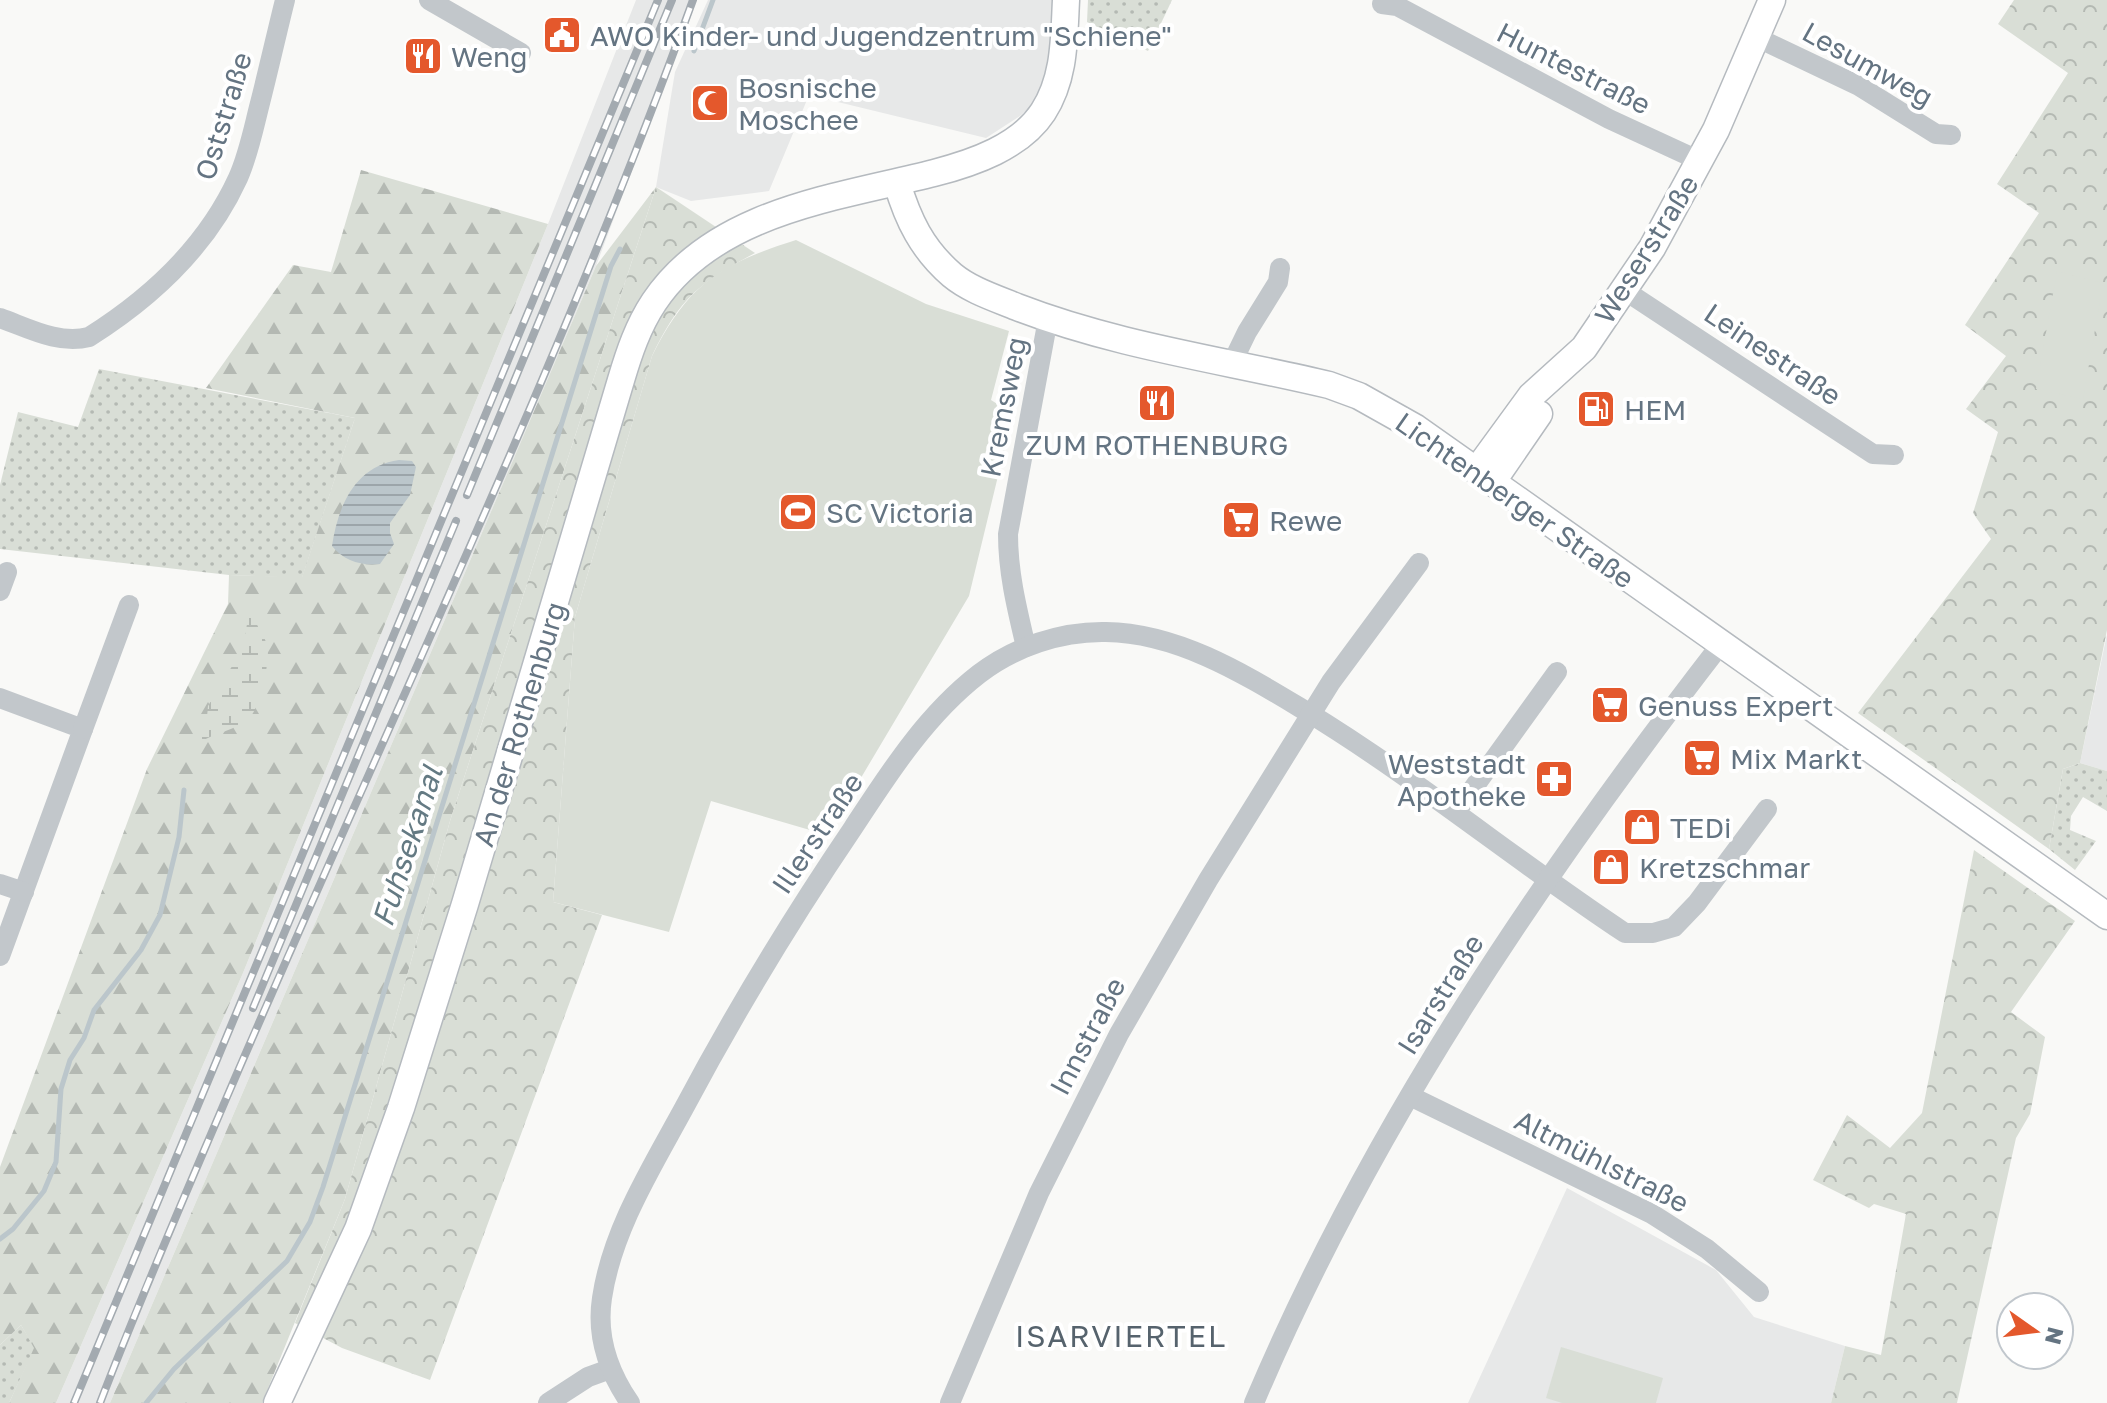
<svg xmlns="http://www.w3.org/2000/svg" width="2107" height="1403" viewBox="0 0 2107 1403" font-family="'Golos Text',sans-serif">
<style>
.built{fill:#e7e8e8}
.grass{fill:url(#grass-dots)}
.forest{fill:url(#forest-firs)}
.wetland{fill:url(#wetland-marsh)}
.park{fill:url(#park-crowns)}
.pitch{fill:#d9ded6}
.water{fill:url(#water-rules)}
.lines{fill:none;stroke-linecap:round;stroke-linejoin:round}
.stream{stroke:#bbc6cb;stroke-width:5}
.secondary-casing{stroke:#b5babf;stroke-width:29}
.street{stroke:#c2c7cb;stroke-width:20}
.secondary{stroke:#fff;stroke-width:26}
.rail-casing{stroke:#a3aab0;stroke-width:8}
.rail{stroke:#fff;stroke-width:5;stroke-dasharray:15;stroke-linecap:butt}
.labels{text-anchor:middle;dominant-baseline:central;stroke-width:8;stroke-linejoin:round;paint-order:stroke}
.poi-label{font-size:28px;fill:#647482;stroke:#fff;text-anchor:start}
.street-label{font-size:28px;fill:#647482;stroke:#fff}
.water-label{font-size:30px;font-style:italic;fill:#647a83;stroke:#fff}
.neighbourhood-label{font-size:30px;letter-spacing:2px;fill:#56636d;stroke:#fff}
</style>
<defs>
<pattern id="grass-dots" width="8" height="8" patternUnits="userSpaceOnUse" patternTransform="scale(2)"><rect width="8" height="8" fill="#d9ded6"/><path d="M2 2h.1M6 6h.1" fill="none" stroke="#b4b9b3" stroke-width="1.8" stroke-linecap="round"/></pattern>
<pattern id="forest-firs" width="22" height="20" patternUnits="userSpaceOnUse" patternTransform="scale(2)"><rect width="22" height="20" fill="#d9ded6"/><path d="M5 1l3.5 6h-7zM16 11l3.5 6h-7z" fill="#b4b9b3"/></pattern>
<pattern id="wetland-marsh" width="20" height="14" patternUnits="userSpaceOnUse" patternTransform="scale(2)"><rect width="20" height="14" fill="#d9ded6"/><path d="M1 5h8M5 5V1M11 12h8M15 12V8" fill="none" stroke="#b4b9b3"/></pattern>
<pattern id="park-crowns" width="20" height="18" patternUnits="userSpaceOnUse" patternTransform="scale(2)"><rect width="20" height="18" fill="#d9ded6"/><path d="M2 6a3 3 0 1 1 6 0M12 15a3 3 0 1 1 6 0" fill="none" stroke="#b4b9b3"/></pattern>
<pattern id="water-rules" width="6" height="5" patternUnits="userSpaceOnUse" patternTransform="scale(2)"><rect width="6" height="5" fill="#bbc6cb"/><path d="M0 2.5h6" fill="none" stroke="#9ca5aa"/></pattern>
</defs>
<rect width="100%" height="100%" fill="#f9f9f7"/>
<!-- built -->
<g class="built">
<path d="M 636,0 L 696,0 L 596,266 L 110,1403 L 56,1403 L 243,973 L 548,224 Z"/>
<path d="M 708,0 L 1066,0 L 1056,86 L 1020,116 L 986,138 L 809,95 L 769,191 L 691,201 L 656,187 L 675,72 Z"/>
<path d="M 2107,634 L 2107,771 L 2080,763 Z"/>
<path d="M 1567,1188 L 1716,1270 L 1754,1317 L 1845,1346 L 1831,1403 L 1468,1403 Z"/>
</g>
<!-- grass -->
<g class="grass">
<path d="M 1088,0 L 1172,0 L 1148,51 L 1087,22 Z"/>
<path d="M 99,369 L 355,418 L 302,578 L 229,575 L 0,549 L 0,485 L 18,412 L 78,427 Z"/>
<path d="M 2080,763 L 2107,771 L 2107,811 L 2083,797 L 2071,816 L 2070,830 L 2096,841 L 2075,870 L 2049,849 L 2063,769 Z"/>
<path d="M 21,1325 L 35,1348 L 9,1403 L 0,1403 L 0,1345 Z"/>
</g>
<!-- forest -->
<g class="forest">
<path d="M 361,170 L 548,224 L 243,973 L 56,1403 L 9,1403 L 34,1348 L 21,1325 L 0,1345 L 0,1167 L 147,769 L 228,604 L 229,575 L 302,577 L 355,418 L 206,388 L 293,265 L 331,272 Z"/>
<path d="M 656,187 L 450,821 L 345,1199 L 262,1403 L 110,1403 L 596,266 Z"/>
</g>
<!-- wetland -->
<path class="wetland" d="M 249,612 C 255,622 264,634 267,645 C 271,659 260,707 250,717 C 235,731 217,732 200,742 L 206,728 L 208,706 L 243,648 Z"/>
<!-- park -->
<g class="park">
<path d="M 2014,0 L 2107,0 L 2107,630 L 2080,763 L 2063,769 L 2049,849 L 1858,713 L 1991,539 L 1973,513 L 1998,432 L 1966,409 L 2006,356 L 1965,325 L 2039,213 L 1997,184 L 2068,73 L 1998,24 Z"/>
<path d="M 656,187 L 755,253 C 698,284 681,297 652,356 L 575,617 L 553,902 L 602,915 L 430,1380 L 342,1348 L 295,1323 L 345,1199 L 450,821 Z"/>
<path d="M 1974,850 L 2075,921 L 2011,1012 L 2045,1037 L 2030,1114 L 2016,1138 L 1957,1403 L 1831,1403 L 1845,1346 L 1881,1355 L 1906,1214 L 1874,1204 L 1869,1208 L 1813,1180 L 1847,1115 L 1890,1148 L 1922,1113 Z"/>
</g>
<!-- pitch -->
<g class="pitch">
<path d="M 796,240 L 926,304 L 1009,331 L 991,400 L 1013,414 L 969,596 L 827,835 L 711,801 L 669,932 L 553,902 L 575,617 L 652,356 C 688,284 720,264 796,240 Z"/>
<path d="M 2057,271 L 2103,283 L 2083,399 L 2036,389 Z"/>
<path d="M 1561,1347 L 1663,1378 L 1656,1403 L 1562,1403 L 1546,1398 Z"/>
</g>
<!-- water -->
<path class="water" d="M 399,460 L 412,461 L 416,467 L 410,495 L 390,523 L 390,533 L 394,544 L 380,564 C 361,566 344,561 332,546 C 338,506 355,466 399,460 Z"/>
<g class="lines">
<!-- stream -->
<g class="stream">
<path d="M 694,51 L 713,0"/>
<path d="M 0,1239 L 13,1229 L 44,1191 L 56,1162 L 61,1089 L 70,1060 L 84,1038 L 94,1010 L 141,950 L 160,915 L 179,837 L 184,790"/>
<path d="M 146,1403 L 174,1369 L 287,1261 L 310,1222 L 323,1187 L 611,266 L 620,249"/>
</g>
<!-- secondary casing -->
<g class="secondary-casing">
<g id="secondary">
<path d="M 897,183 C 908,220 922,249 952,275 C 970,290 995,298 1017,307 C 1118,346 1224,360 1329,385 L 1359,396 L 1416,428 L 2107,916"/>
<path d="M 1477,470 L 1531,396 L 1584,348 L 1652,248 L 1716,130 L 1772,0"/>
<path d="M 1493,481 L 1539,414"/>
<path d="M 277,1403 L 358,1229 L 401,1108 L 465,904 L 621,380 C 629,353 638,326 654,302 C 715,211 836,198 934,173 C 973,163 1020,147 1043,112 C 1065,78 1064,39 1066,0"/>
</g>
</g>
<!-- street -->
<g class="street">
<path d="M 429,0 L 521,53"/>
<path d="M 1382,4 L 1397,6 L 1609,119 L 1700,161"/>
<path d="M 1758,38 L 1859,86 L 1936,134 L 1951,135"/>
<path d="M 1624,290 L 1873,454 L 1894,455"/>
<path d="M 0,318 C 28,328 59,345 89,337 C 151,298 207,246 238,178 C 248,156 253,131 259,107 C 268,72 276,36 285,0"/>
<path d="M 1231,365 L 1247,332 L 1278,282 L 1280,268"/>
<path d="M 0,591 L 7,572"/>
<path d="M 1026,647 C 1017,609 1008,573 1008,534 L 1048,319"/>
<path d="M 0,698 L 83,729 L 0,956"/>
<path d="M 83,729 L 129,605"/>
<path d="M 1456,812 L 1557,672"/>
<path d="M 0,884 L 24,892"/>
<path d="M 1410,1096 L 1652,1214 L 1707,1249 L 1759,1292"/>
<path d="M 548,1403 L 588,1377 L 610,1369"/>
<path d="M 630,1403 C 608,1371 596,1337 602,1298 C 612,1230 652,1167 684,1108 C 735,1012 792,918 853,828 C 889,773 926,715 979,674 C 1014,647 1061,631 1106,632 C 1178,633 1244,674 1304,710 C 1416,778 1516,861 1625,933 L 1653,933 L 1674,927 L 1697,903 L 1767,809"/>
<path d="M 950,1403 L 1039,1193 L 1119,1034 L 1208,880 L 1331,682 L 1419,563"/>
<path d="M 1254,1403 C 1370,1128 1539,879 1721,644"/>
</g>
<!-- secondary -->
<use href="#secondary" class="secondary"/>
<!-- rail casing -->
<g class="rail-casing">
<g id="rail">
<path d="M 467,495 L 672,0"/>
<path d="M 253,1008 L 456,521"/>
<path d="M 74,1403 L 658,0"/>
<path d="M 100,1403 C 139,1301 183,1200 226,1099 C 383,733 557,374 693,0"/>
</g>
</g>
<!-- rail -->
<use href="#rail" class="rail"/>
</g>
<!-- icons -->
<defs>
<g id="civic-square" transform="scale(2)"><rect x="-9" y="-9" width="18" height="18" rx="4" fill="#e4582c" stroke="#fff"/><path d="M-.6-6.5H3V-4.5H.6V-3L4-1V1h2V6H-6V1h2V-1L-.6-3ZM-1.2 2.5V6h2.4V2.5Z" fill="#fff"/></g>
<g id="restaurant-square" transform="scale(2)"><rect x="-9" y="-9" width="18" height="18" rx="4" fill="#e4582c" stroke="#fff"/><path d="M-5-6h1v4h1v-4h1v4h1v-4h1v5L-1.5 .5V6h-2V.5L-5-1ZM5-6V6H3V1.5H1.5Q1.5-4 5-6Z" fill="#fff"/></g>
<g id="mosque-square" transform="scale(2)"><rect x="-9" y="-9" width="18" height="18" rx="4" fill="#e4582c" stroke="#fff"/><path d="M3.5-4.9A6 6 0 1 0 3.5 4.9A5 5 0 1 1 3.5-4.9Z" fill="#fff"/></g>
<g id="fuel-square" transform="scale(2)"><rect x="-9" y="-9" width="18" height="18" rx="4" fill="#e4582c" stroke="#fff"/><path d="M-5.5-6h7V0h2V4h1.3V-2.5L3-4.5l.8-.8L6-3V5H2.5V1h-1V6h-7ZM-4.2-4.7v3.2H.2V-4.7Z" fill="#fff"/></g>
<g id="stadium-square" transform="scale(2)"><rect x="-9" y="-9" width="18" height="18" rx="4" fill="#e4582c" stroke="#fff"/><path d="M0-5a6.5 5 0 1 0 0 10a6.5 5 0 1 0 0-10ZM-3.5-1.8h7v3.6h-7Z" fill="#fff"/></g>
<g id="supermarket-square" transform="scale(2)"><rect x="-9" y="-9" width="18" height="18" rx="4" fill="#e4582c" stroke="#fff"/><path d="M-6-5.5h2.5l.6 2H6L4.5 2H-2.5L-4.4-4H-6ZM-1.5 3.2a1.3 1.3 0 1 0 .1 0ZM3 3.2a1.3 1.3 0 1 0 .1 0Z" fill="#fff"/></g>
<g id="pharmacy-square" transform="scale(2)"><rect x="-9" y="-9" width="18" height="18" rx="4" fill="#e4582c" stroke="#fff"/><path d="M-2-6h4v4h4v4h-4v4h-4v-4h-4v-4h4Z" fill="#fff"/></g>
<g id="shop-square" transform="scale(2)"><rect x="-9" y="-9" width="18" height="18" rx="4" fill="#e4582c" stroke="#fff"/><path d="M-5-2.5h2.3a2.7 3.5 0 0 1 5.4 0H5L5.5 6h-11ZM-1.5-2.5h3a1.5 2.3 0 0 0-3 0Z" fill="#fff"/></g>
</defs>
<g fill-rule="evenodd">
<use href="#civic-square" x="562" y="35"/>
<use href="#restaurant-square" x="423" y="56"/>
<use href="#mosque-square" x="710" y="103"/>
<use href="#restaurant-square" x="1157" y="403"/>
<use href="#fuel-square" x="1596" y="409"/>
<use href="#stadium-square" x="798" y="512"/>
<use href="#supermarket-square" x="1241" y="520"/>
<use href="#supermarket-square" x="1610" y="705"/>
<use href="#supermarket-square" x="1702" y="758"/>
<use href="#pharmacy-square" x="1554" y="779"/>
<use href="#shop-square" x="1642" y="827"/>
<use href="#shop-square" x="1611" y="867"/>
</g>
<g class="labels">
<!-- poi labels -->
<g class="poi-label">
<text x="590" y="35">AWO Kinder- und Jugendzentrum "Schiene"</text>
<text x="451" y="56">Weng</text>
<text x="738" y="87">Bosnische<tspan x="738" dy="32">Moschee</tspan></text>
<text x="1624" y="409">HEM</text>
<text x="1157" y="444" text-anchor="middle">ZUM ROTHENBURG</text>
<text x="826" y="512">SC Victoria</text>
<text x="1269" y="520">Rewe</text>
<text x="1638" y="705">Genuss Expert</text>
<text x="1730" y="758">Mix Markt</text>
<text x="1526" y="763" text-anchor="end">Weststadt<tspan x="1526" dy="32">Apotheke</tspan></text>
<text x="1670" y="827">TEDi</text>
<text x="1639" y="867">Kretzschmar</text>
</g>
<!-- street labels -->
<g class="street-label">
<text transform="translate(1868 64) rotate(29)">Lesumweg</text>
<text transform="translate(1574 68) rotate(27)">Huntestraße</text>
<text transform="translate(223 116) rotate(-73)">Oststraße</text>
<text transform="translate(1646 249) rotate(-58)">Weserstraße</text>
<text transform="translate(1773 354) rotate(34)">Leinestraße</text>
<text transform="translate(1003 407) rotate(-79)">Kremsweg</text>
<text transform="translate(1515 500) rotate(35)">Lichtenberger Straße</text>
<text transform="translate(519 724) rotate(-73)">An der Rothenburg</text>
<text transform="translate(817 833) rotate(-56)">Illerstraße</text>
<text transform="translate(1440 994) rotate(-58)">Isarstraße</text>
<text transform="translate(1087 1036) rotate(-62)">Innstraße</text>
<text transform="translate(1602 1161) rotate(27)">Altmühlstraße</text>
</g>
<!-- water labels -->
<g class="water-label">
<text transform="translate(407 846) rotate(-72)">Fuhsekanal</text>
</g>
<!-- neighbourhood labels -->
<g class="neighbourhood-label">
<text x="1121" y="1336">ISARVIERTEL</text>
</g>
</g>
<!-- north arrow -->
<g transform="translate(2035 1331) rotate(104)"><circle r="38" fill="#ffffff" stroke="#c1c7cd" stroke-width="2"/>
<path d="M0-6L14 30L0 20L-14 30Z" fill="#e4582c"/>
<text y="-12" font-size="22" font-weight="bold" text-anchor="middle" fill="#647482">N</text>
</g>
</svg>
